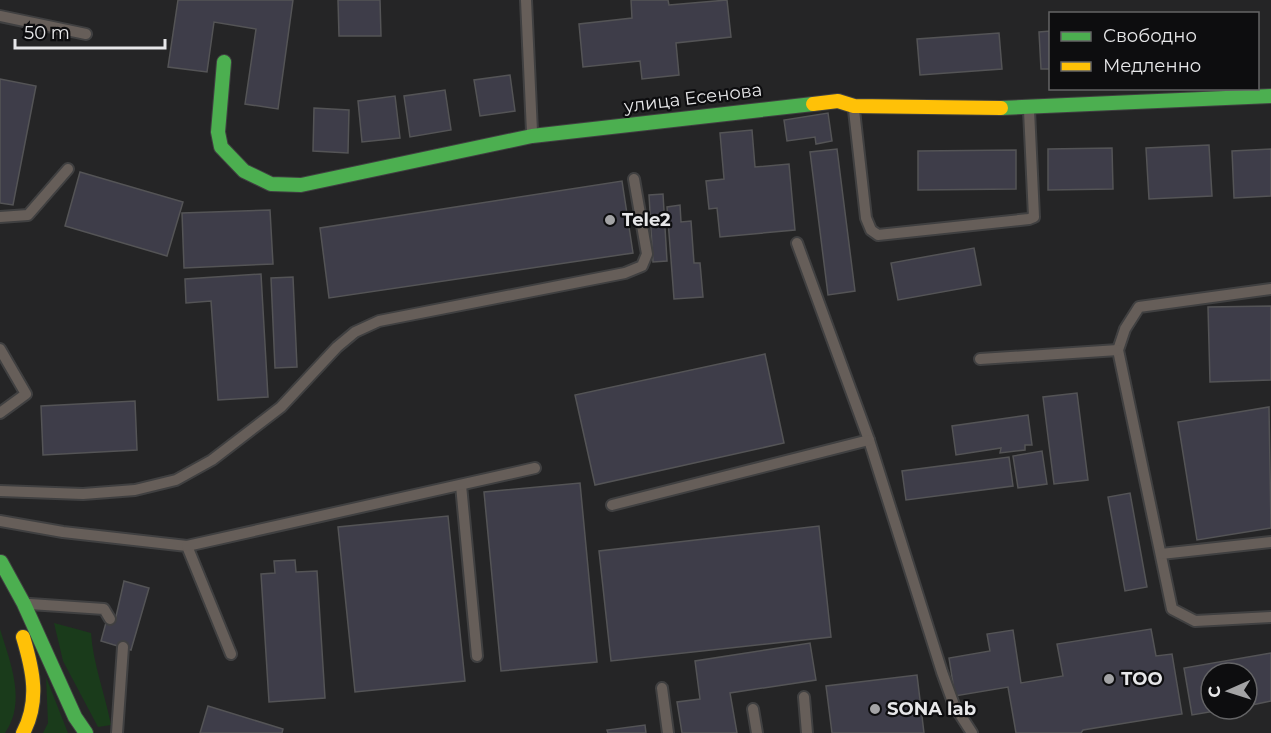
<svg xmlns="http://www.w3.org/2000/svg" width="1271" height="733" viewBox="0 0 1271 733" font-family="Montserrat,sans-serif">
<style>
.green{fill:#1a3b1b}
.building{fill:#3e3d49;stroke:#545456;stroke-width:1.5}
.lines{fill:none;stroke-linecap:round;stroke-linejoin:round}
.lane-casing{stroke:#404041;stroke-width:14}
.fast-casing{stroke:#404041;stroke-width:16}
.slow-casing{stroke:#404041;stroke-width:16}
.lane{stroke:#665e59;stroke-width:10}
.fast{stroke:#4caf50;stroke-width:14}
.slow{stroke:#ffc107;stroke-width:14}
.poi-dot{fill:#a3a3a5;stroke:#0d0d0f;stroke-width:2}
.labels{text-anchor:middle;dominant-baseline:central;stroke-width:4.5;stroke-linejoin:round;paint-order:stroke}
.street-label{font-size:18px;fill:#e7e7e9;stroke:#0d0d0f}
.poi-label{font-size:18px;font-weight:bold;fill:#e7e7e9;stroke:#0d0d0f;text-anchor:start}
</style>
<rect width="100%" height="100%" fill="#252526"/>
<!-- green -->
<g class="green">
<path d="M 54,623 L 91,633 C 93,664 105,694 111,725 L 98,727 L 63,661 Z"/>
<path d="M 0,629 C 10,662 27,702 5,733 L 0,733 Z"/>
<path d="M 46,677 L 68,733 L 43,733 L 48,723 Z"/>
</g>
<!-- building -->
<g class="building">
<path d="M 178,0 L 293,0 L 278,109 L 245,104 L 256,29 L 214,22 L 207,72 L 168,67 Z"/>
<path d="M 338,0 L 380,0 L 381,36 L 339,36 Z"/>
<path d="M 631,0 L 668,0 L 669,5 L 727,0 L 731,37 L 676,43 L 679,75 L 642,79 L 640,61 L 583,67 L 579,24 L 632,18 Z"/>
<path d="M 1050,31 L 1050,69 L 1041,69 L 1039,32 Z"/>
<path d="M 999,33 L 1002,69 L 920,75 L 917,39 Z"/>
<path d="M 510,75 L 515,111 L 480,116 L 474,80 Z"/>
<path d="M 0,79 L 36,86 L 13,205 L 0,203 Z"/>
<path d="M 445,90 L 451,130 L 410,137 L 404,96 Z"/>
<path d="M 395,96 L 400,138 L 362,142 L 358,101 Z"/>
<path d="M 314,108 L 349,110 L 348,153 L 313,151 Z"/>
<path d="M 828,113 L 832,141 L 816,144 L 815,137 L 787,141 L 784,120 Z"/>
<path d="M 752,130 L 755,167 L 789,164 L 795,230 L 720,237 L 717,208 L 709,209 L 706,181 L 724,179 L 720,133 Z"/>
<path d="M 1209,145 L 1212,196 L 1149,199 L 1146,148 Z"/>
<path d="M 1112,148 L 1113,189 L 1048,190 L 1048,149 Z"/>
<path d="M 837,149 L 855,291 L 828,295 L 810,152 Z"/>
<path d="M 1271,149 L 1271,196 L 1234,198 L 1232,151 Z"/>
<path d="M 1016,150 L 1016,189 L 918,190 L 918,151 Z"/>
<path d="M 80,172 L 183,202 L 167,256 L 65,226 Z"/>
<path d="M 622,181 L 633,253 L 329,298 L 320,228 Z"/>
<path d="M 663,194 L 667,261 L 653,262 L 649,195 Z"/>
<path d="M 680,205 L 681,222 L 691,221 L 694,263 L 700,263 L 703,297 L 674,299 L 667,207 Z"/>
<path d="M 270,210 L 273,264 L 184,268 L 182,213 Z"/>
<path d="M 974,248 L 981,285 L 898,300 L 891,263 Z"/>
<path d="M 261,274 L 268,397 L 218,400 L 211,301 L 186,303 L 185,279 Z"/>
<path d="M 293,277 L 297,367 L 275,368 L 271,278 Z"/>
<path d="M 1271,306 L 1271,380 L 1210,382 L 1208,307 Z"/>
<path d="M 765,354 L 784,443 L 595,485 L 575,395 Z"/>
<path d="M 1077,393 L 1088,480 L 1054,484 L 1043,397 Z"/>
<path d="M 135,401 L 137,450 L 43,455 L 41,406 Z"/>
<path d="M 1269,407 L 1271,528 L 1197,540 L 1178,422 Z"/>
<path d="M 1028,415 L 1032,445 L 1025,445 L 1025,450 L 1000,453 L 1001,448 L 956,455 L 952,426 Z"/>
<path d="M 1042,451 L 1047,484 L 1018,488 L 1013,456 Z"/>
<path d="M 1009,457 L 1013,486 L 906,500 L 902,471 Z"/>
<path d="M 580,483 L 597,662 L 501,671 L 484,492 Z"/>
<path d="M 1130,493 L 1147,587 L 1125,591 L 1108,497 Z"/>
<path d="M 448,516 L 465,681 L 355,692 L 338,527 Z"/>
<path d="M 819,526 L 831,637 L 611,661 L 599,551 Z"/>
<path d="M 295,560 L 296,572 L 317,571 L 325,698 L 269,702 L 261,574 L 275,573 L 274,561 Z"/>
<path d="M 124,581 L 149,588 L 131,650 L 101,641 L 107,619 L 115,621 Z"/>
<path d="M 1151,629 L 1156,656 L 1172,654 L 1182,714 L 1083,730 L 1081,733 L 1016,733 L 1008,687 L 955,696 L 949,658 L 990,651 L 987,634 L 1013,630 L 1021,683 L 1063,676 L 1057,644 Z"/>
<path d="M 810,643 L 816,680 L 730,693 L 737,733 L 682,733 L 677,702 L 700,699 L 695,661 Z"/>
<path d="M 1271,653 L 1271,701 L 1247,706 L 1247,673 L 1211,673 L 1211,709 L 1227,709 L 1192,715 L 1184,668 Z"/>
<path d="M 917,675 L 924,733 L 832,733 L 826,686 Z"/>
<path d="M 208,706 L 283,729 L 282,733 L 200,733 Z"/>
<path d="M 645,725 L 646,733 L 608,733 L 607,730 Z"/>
</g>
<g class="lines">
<!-- lane casing -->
<g class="lane-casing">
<g id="lane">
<path d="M 526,0 L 532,132"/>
<path d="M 0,16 L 86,34"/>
<path d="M 854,110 L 866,218 L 871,230 L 878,235 L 1029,219 L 1034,217 L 1029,110"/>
<path d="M 0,217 L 28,215 L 68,169"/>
<path d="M 797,243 L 869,440 L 942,672 L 954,705 L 972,733"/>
<path d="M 1271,289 L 1139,307 L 1125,329 L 1118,350 L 1172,609 L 1195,621 L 1271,617"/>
<path d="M 0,349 L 26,394 L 0,413"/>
<path d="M 980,359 L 1118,350"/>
<path d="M 461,485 L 477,656"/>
<path d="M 0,491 L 83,494 L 135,490 L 176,480 L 212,460 L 281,407 L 337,347 L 355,332 L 379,321 L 625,273 L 642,266 L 647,254 L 634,179"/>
<path d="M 612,505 L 869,440"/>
<path d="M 0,521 L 63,532 L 187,546 L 231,654"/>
<path d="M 187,546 L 535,468"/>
<path d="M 1161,554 L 1271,542"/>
<path d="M 30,604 L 104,609 L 110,619"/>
<path d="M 662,688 L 668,733"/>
<path d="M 804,697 L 807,733"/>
<path d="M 753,709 L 757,733"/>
<path d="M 117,733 L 123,647"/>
</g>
</g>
<!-- fast casing -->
<g class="fast-casing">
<g id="fast">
<path d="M 224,62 L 218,132 L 221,147 L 244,171 L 271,184 L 301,185 L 532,136 L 813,104"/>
<path d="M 1001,108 L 1271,96"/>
<path d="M 1,562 L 24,604 L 75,717 L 86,733"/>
</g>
</g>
<!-- slow casing -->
<g class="slow-casing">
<g id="slow">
<path d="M 813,104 L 838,101 L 854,106 L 1001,108"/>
<path d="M 23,637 C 33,670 40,701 23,733"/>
</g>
</g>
<!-- lane -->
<use href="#lane" class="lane"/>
<!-- fast -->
<use href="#fast" class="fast"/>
<!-- slow -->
<use href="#slow" class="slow"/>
</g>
<!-- markers -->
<g class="poi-dot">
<circle cx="610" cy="220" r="6"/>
<circle cx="1109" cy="679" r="6"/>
<circle cx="875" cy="709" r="6"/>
</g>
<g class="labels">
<!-- street labels -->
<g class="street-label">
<text transform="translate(693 98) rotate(-7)">улица Есенова</text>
</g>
<!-- poi labels -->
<g class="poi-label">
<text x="622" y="220">Tele2</text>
<text x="1121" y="679">ТОО</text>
<text x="887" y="709">SONA lab</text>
</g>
</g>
<!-- legend -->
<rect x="1049" y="12" width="210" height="78" fill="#0d0d0f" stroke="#646466" stroke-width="1.5"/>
<rect x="1061" y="32" width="30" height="9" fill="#4caf50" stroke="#646466" stroke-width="1.5"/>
<text x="1103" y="42" font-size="18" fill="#e7e7e9">Свободно</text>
<rect x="1061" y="62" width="30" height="9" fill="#ffc107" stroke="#646466" stroke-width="1.5"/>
<text x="1103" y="72" font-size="18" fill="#e7e7e9">Медленно</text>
<!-- north arrow -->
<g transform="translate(1229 691) rotate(267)"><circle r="28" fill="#0d0d0f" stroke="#646466" stroke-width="1.5"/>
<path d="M0-4.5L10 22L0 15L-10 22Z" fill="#a3a3a5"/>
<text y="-9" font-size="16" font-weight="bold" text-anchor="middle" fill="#e7e7e9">С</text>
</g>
<!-- scale -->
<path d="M15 39v9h150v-9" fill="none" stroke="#e7e7e9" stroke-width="3"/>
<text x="24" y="39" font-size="18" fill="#e7e7e9" stroke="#0d0d0f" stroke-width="4.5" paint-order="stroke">50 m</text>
</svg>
